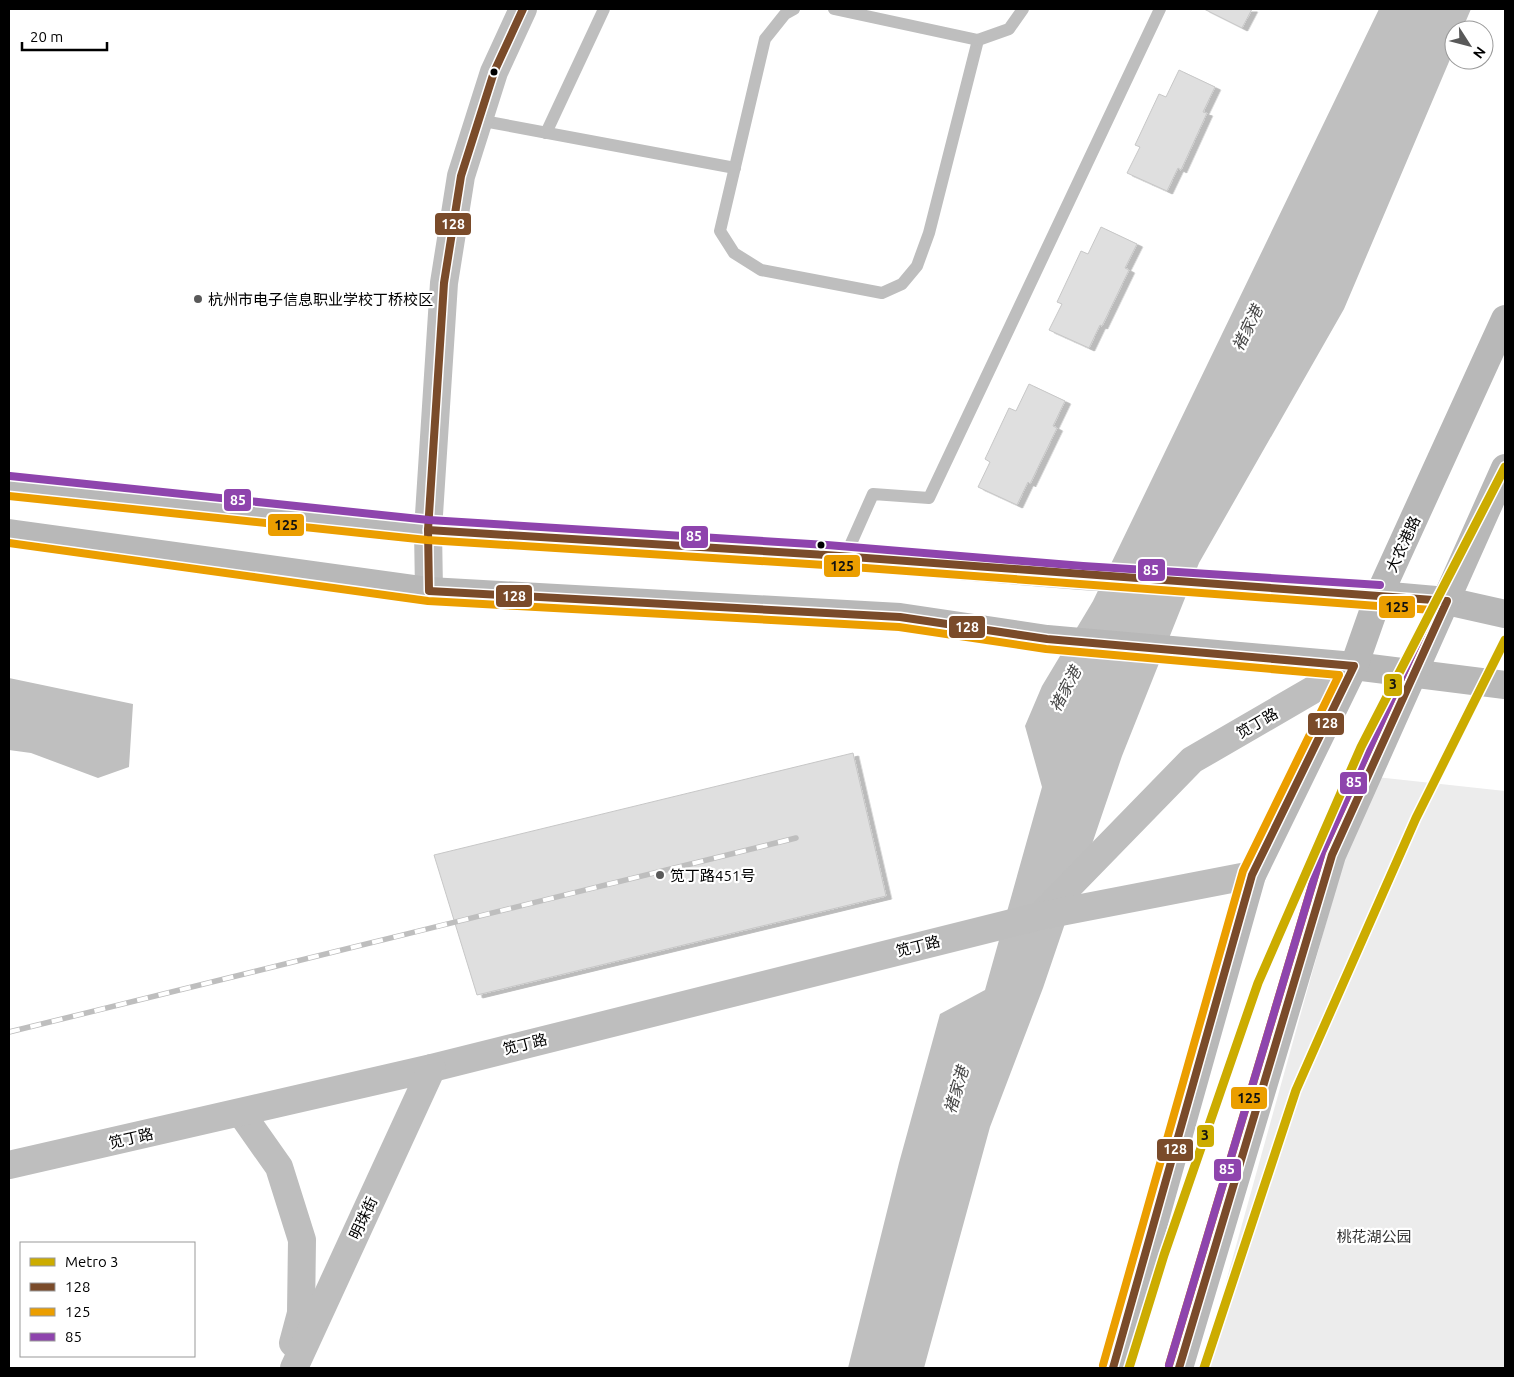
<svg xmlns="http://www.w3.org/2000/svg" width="1514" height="1377" viewBox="0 0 1514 1377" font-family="Ubuntu,'Noto Sans SC',sans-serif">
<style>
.green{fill:#ececec}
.water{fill:#bfbfbf}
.building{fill:#dfdfdf;stroke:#c7c7c7;filter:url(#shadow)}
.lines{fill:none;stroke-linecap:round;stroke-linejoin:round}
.service{stroke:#bebebe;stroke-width:12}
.tertiary{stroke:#bebebe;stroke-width:28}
.secondary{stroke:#b8b8b8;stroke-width:28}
.rail-casing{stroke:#bebebe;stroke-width:5.5}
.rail{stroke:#fff;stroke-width:4;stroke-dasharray:11;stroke-linecap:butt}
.bus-1-casing{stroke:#fff;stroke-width:11}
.bus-2-casing{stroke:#fff;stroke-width:11}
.bus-3-casing{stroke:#fff;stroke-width:11}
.bus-1{stroke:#7a4b2a;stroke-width:8}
.bus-2{stroke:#eb9e00;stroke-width:8}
.bus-3{stroke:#8e44ad;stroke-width:8}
.metro-1-casing{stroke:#fff;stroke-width:12}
.metro-1{stroke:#ccac00;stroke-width:9}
.bus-dot{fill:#000;stroke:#fff;stroke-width:2}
.poi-dot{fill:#595959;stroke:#fff;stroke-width:2}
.labels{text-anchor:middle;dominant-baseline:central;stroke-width:4.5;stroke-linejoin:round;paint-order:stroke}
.poi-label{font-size:15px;fill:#000;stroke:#fff;text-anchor:start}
.street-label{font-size:15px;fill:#000;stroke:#fff}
.park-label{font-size:15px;fill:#333;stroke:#fff}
.water-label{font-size:16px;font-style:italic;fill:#444;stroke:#fff}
.line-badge{stroke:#fff;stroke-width:2}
.badge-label{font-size:14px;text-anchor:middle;font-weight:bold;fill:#fff}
.pale-badge-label{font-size:14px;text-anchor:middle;font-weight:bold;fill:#111}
</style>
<defs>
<filter id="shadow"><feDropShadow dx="5.5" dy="3" stdDeviation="0" flood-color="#0004"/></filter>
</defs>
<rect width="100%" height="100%" fill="#fff"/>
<!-- green -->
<path class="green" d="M 1367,776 L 1505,791 L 1505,1368 L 1202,1368 Z"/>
<!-- water -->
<g class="water">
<path d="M 1379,9 L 1471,9 L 1462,30 L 1454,30 L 1454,50 L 1344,309 L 1199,563 L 1122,756 L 1043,988 L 990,1127 L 924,1368 L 848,1368 L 899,1163 L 940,1014 L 985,990 L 1042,787 L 1025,726 L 1042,686 L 1093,601 Z"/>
<path d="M 9,678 L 133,704 L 129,767 L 98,778 L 31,753 L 9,750 Z"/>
</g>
<!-- building -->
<g class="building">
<path d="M 1204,9 L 1252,9 L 1242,28 Z"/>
<path d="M 1179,70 L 1215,87 L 1203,112 L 1207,113 L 1181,170 L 1178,168 L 1167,191 L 1127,173 L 1140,147 L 1135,145 L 1159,94 L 1166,97 Z"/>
<path d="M 1101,227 L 1137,244 L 1125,268 L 1129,270 L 1102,326 L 1100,325 L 1089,348 L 1049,330 L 1062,304 L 1057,302 L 1081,251 L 1088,254 Z"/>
<path d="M 1029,384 L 1065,401 L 1053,426 L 1057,428 L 1030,484 L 1028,482 L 1017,505 L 978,487 L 990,462 L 985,459 L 1009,408 L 1016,411 Z"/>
<path d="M 853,753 L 886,896 L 477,995 L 434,855 Z"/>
</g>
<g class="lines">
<!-- service -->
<g class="service">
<path d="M 794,9 L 785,14 L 765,39 L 720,231 L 734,253 L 761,270 L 882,293 L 902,284 L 917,266 L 929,233 L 978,40"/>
<path d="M 834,9 L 978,40 L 1009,29 L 1023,9"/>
<path d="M 478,120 L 735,168"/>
<path d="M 546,133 L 604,9"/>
<path d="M 845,557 L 873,494 L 929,498 L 1160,9"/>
</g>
<!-- tertiary -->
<g class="tertiary">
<path d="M 429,591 L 428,530 L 444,283 L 461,176 L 494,72 L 523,9"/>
<path d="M 1040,916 L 1192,760 L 1354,666"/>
<path d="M 241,1113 L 279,1167 L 302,1240 L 301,1313 L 293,1343"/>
<path d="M 9,1165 L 432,1068 L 1040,916 L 1252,875"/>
<path d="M 294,1368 L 432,1068"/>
</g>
<!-- secondary -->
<g class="secondary">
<path d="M 9,486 L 428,530 L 826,555 L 1082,576 L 1379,595 L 1447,601 L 1505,614"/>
<path d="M 9,533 L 429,591 L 900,617 L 1047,639 L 1354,666 L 1505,685"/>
<path d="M 1113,1368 L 1252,875 L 1354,666 L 1379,595 L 1505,319"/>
<path d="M 1179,1368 L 1332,855 L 1505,468"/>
</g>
<!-- rail casing -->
<g class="rail-casing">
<path id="rail" d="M 9,1032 L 796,838"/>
</g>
<!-- rail -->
<use href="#rail" class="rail"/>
<!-- bus-1 casing -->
<g class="bus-1-casing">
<g id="bus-1">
<path d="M 523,9 L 494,72 L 461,176 L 444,283 L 428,530 L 429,591 L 900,617 L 1047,639 L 1354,666 L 1252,875 L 1113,1368"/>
<path d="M 428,530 L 826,555 L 1447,601 L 1332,855 L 1179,1368"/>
</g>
</g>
<!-- bus-2 casing -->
<g class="bus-2-casing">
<g id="bus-2">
<path d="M 9,496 L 427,540 L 825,565 L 1432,610 L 1322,852 L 1169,1365"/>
<path d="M 9,543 L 428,601 L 899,627 L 1046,649 L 1339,675 L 1243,871 L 1103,1365"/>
</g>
</g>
<!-- bus-3 casing -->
<g class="bus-3-casing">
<g id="bus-3">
<path d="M 10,476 L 429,520 L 827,545 L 1083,566 L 1380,585"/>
<path d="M 1169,1365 L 1322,852 L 1438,597"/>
</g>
</g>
<!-- bus-1 -->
<use href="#bus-1" class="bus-1"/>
<!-- bus-2 -->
<use href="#bus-2" class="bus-2"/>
<!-- bus-3 -->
<use href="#bus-3" class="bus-3"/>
<!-- metro-1 casing -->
<g class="metro-1-casing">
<g id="metro-1">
<path d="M 1129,1368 L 1164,1255 L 1258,983 L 1361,747 L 1505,467"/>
<path d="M 1204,1368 L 1296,1090 L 1416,818 L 1505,640"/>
</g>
</g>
<!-- metro-1 -->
<use href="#metro-1" class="metro-1"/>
</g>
<!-- markers -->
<g class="bus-dot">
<circle cx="494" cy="72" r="4.5"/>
<circle cx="821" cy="545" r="4.5"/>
</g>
<g class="poi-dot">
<circle cx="198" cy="299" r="5"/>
<circle cx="660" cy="875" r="5"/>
</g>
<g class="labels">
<!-- poi labels -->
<g class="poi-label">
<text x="208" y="299">杭州市电子信息职业学校丁桥校区</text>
<text x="670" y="875">笕丁路451号</text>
</g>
<!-- street labels -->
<g class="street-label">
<text transform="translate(1403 544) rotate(-65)">大农港路</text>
<text transform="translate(1257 723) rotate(-30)">笕丁路</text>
<text transform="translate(918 946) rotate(-14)">笕丁路</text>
<text transform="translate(525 1044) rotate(-14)">笕丁路</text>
<text transform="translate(131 1138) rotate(-13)">笕丁路</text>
<text transform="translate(363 1218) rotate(-65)">明珠街</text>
</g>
<!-- park labels -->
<g class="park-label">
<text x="1374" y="1236">桃花湖公园</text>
</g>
<!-- water labels -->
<g class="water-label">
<text transform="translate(1247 328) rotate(-64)">褚家港</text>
<text transform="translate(1065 689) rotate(-62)">褚家港</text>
<text transform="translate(956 1090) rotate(-73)">褚家港</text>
</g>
</g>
<g class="line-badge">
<rect x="434" y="212" width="38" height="24" rx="5" fill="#7a4b2a"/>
<rect x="223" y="488" width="29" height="24" rx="5" fill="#8e44ad"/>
<rect x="267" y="513" width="38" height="24" rx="5" fill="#eb9e00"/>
<rect x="680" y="525" width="29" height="24" rx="5" fill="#8e44ad"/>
<rect x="823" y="554" width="38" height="24" rx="5" fill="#eb9e00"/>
<rect x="1137" y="558" width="29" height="24" rx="5" fill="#8e44ad"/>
<rect x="495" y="584" width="38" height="24" rx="5" fill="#7a4b2a"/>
<rect x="1378" y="595" width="38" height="24" rx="5" fill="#eb9e00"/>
<rect x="948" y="615" width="38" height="24" rx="5" fill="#7a4b2a"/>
<rect x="1383" y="673" width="20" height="24" rx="5" fill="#ccac00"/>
<rect x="1307" y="712" width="38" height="24" rx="5" fill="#7a4b2a"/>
<rect x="1339" y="771" width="29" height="24" rx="5" fill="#8e44ad"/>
<rect x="1230" y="1086" width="38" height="24" rx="5" fill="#eb9e00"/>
<rect x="1196" y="1124" width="19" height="24" rx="5" fill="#ccac00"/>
<rect x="1156" y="1138" width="38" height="24" rx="5" fill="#7a4b2a"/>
<rect x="1213" y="1158" width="29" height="24" rx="5" fill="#8e44ad"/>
</g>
<g class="badge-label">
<text x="453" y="229">128</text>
<text x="238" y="505">85</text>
<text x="694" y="541">85</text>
<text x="1151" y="575">85</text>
<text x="514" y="601">128</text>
<text x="967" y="632">128</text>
<text x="1326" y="728">128</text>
<text x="1354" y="787">85</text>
<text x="1175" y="1154">128</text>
<text x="1227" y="1174">85</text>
</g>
<g class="pale-badge-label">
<text x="286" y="530">125</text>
<text x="842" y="571">125</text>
<text x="1397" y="612">125</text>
<text x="1393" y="689">3</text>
<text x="1249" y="1103">125</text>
<text x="1205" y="1140">3</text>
</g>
<!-- border -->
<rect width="1514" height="1377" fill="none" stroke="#000000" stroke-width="20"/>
<!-- legend -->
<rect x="20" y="1242" width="175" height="115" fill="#ffffff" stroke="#999999"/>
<rect x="30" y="1258" width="25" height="8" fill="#ccac00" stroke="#999999"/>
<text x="65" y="1267" font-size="15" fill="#000000">Metro 3</text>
<rect x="30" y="1283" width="25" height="8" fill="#7a4b2a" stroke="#999999"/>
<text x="65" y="1292" font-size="15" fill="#000000">128</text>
<rect x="30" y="1308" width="25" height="8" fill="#eb9e00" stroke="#999999"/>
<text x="65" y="1317" font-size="15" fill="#000000">125</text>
<rect x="30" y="1333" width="25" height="8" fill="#8e44ad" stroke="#999999"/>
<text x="65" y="1342" font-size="15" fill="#000000">85</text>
<!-- north arrow -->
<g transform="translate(1469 45) rotate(126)"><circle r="24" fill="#ffffff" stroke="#999999"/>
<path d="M0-4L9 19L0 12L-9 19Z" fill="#595959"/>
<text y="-8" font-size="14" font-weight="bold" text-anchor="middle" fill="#000000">N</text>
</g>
<!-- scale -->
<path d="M22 42v8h85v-8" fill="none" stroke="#000000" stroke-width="2.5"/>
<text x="30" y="42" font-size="15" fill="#000000" stroke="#ffffff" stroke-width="4" paint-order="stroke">20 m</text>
</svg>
